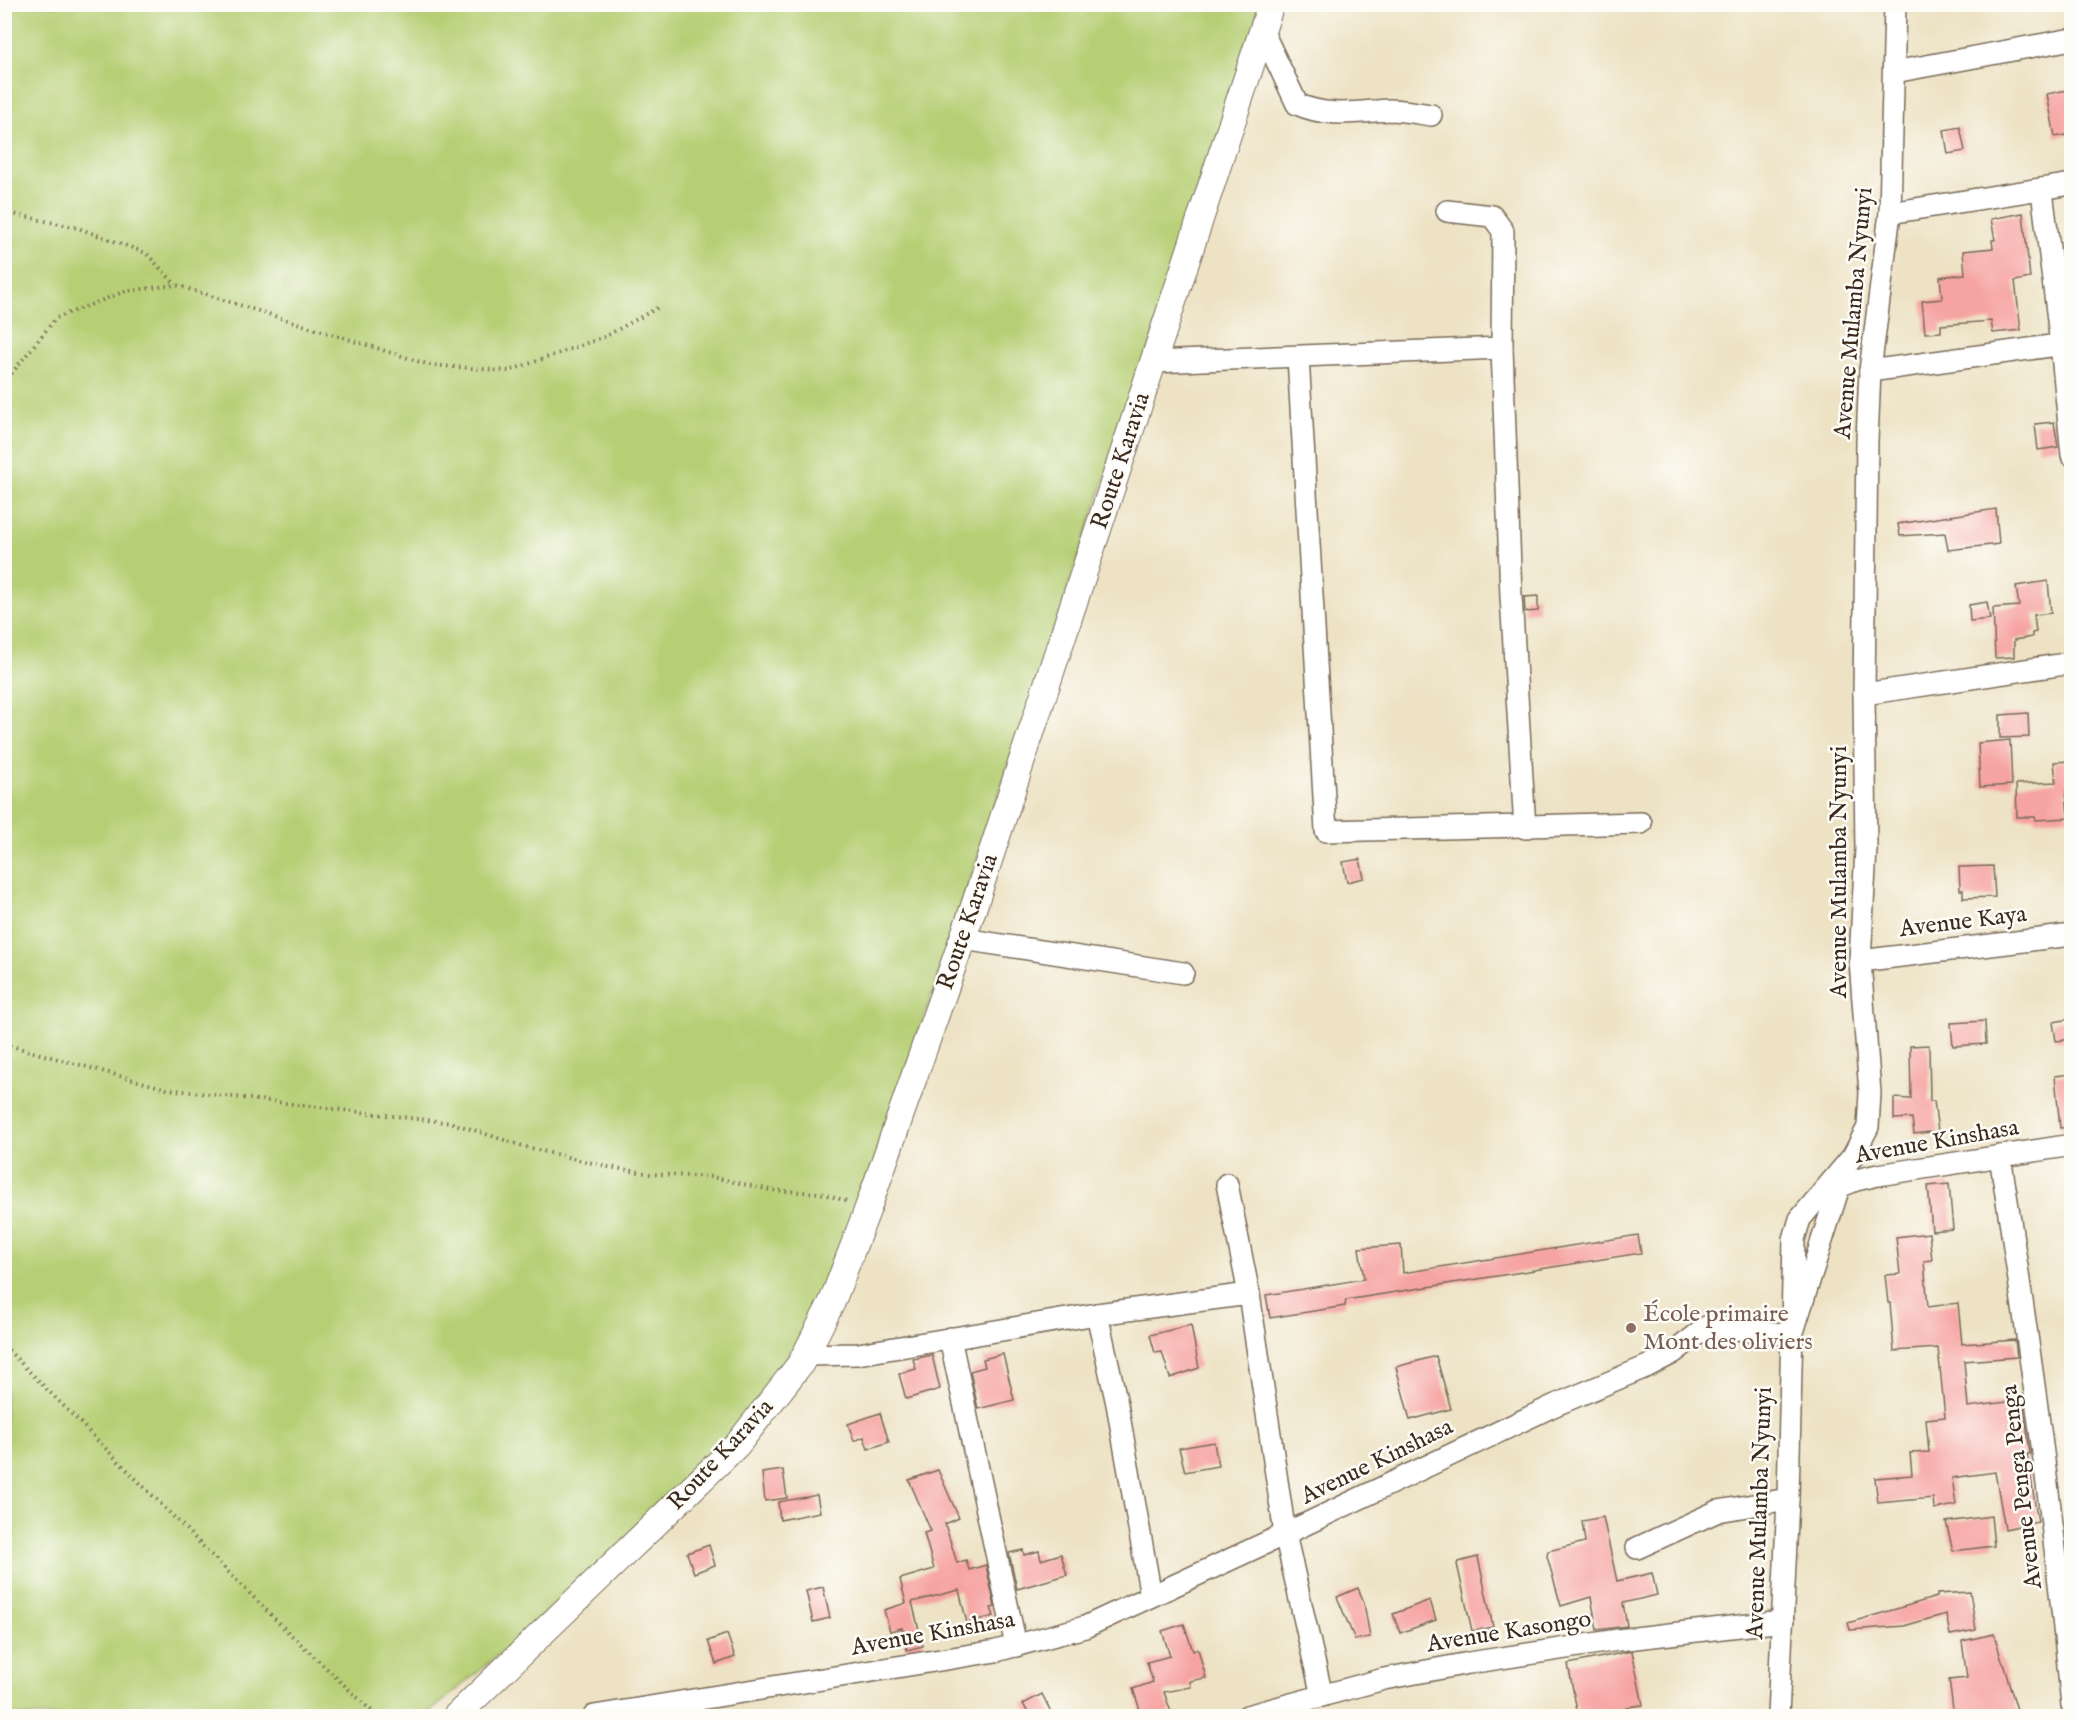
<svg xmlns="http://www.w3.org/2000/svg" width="2076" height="1721" viewBox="0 0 2076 1721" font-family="'IM FELL English',serif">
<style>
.green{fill:#b6cf75;stroke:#787c4a;stroke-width:1.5}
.building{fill:#f6a4a3}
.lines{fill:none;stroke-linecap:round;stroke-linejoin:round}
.minor-casing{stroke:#796a58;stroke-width:24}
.tertiary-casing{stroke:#796a58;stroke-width:28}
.path{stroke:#796a58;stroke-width:4;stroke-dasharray:1.5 4.5;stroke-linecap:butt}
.minor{stroke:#fff;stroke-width:21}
.tertiary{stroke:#fff;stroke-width:26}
.education-dot{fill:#8d6e63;stroke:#fdfcf7;stroke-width:2}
.labels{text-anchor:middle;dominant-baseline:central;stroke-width:5;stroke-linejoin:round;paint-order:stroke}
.street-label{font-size:24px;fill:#3b2a1e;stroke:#fdfcf7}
.education-label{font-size:24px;fill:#785e54;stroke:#fdfcf7;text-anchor:start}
</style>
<rect width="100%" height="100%" fill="#fdfcf7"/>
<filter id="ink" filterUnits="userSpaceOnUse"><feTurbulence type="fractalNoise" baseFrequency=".0167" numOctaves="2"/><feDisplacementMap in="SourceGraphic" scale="12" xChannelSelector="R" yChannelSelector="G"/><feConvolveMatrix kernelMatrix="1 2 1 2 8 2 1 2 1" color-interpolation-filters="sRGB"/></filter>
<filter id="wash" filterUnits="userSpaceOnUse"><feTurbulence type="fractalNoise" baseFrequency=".008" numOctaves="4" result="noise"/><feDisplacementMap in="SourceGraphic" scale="24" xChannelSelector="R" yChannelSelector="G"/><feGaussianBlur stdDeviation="1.35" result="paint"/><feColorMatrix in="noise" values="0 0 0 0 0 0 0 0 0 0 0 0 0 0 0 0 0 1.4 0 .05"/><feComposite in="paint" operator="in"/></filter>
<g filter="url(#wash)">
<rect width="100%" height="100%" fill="#ede2c4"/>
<!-- green -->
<path class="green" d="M 5,5 L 1264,5 L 869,1181 L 810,1324 L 744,1420 L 636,1530 L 509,1646 L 425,1716 L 5,1716 Z"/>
<g id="blocks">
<!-- building -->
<g class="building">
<path d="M 2072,89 L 2072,134 L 2055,137 L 2047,94 Z"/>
<path d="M 1960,127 L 1965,151 L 1948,154 L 1944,130 Z"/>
<path d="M 2023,213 L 2030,278 L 2015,281 L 2021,330 L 1993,333 L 1991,321 L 1941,325 L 1941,332 L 1925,333 L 1922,301 L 1942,299 L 1940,277 L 1965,274 L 1963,251 L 1993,248 L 1992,240 L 1995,240 L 1991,219 Z"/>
<path d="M 2054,422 L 2058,447 L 2038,450 L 2035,424 Z"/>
<path d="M 1996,509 L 1999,544 L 1948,550 L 1945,533 L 1900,536 L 1898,524 Z"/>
<path d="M 2048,581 L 2051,613 L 2034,615 L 2036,632 L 2032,633 L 2032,637 L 2014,640 L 2014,657 L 1995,658 L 1993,608 L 2019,606 L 2016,586 Z"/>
<path d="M 1538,596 L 1538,611 L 1525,612 L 1524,597 Z"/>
<path d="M 1987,602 L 1990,619 L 1970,621 L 1969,605 Z"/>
<path d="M 2028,713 L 2029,737 L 2000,738 L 2000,715 Z"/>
<path d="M 2010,740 L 2012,785 L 1980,787 L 1978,743 Z"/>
<path d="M 2072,761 L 2072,790 L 2066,790 L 2068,818 L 2036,820 L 2035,817 L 2017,817 L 2016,784 L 2056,782 L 2054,762 Z"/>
<path d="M 1360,859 L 1364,878 L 1347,882 L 1343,862 Z"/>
<path d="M 1993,866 L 1995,897 L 1963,898 L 1963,890 L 1960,890 L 1959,867 Z"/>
<path d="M 2071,1019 L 2072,1039 L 2056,1041 L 2053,1022 Z"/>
<path d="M 1985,1021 L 1986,1044 L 1953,1046 L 1951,1023 Z"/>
<path d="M 1929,1045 L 1930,1101 L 1934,1101 L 1938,1131 L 1914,1134 L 1912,1118 L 1894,1119 L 1894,1098 L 1911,1099 L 1910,1046 Z"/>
<path d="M 2072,1074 L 2072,1127 L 2060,1128 L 2055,1076 Z"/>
<path d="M 1949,1184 L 1953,1229 L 1932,1231 L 1928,1186 Z"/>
<path d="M 1929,1233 L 1932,1260 L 1924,1261 L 1928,1307 L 1958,1303 L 1962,1344 L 2015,1340 L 2017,1357 L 1964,1361 L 1968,1407 L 2023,1400 L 2030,1454 L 2027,1454 L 2038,1522 L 2005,1529 L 1995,1472 L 1952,1478 L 1956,1505 L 1934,1509 L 1933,1498 L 1878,1503 L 1875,1478 L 1912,1475 L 1910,1453 L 1929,1452 L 1926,1419 L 1945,1417 L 1938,1348 L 1894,1351 L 1890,1303 L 1888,1303 L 1885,1275 L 1900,1274 L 1896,1237 Z"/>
<path d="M 1638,1235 L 1641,1253 L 1346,1300 L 1345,1306 L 1270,1318 L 1266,1295 L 1364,1279 L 1359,1248 L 1401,1245 L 1403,1273 Z"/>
<path d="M 1191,1325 L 1199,1368 L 1170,1378 L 1162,1352 L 1155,1353 L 1150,1335 Z"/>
<path d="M 1003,1354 L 1014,1400 L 978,1409 L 970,1371 L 985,1367 L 983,1359 Z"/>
<path d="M 932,1355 L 940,1389 L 906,1399 L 899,1374 L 916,1369 L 913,1359 Z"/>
<path d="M 1436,1356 L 1451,1409 L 1410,1420 L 1396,1367 Z"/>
<path d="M 880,1413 L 889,1442 L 868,1449 L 864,1437 L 854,1441 L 848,1424 Z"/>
<path d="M 1214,1442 L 1218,1466 L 1185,1472 L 1179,1448 Z"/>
<path d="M 783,1470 L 787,1498 L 765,1501 L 762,1473 Z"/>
<path d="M 938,1470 L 959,1518 L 945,1524 L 957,1563 L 966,1560 L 969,1570 L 986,1565 L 995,1607 L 991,1608 L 994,1616 L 967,1623 L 959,1590 L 912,1602 L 923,1646 L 907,1650 L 902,1628 L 890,1631 L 884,1610 L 906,1603 L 900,1579 L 934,1569 L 924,1533 L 931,1531 L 909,1480 Z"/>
<path d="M 817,1495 L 820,1512 L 780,1520 L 778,1502 Z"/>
<path d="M 1991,1516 L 1994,1546 L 1953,1551 L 1946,1522 Z"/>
<path d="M 1603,1517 L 1617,1581 L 1652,1573 L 1657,1595 L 1623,1603 L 1627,1626 L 1597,1630 L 1591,1597 L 1561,1606 L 1547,1556 L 1548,1551 L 1585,1542 L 1582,1521 Z"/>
<path d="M 709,1545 L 715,1565 L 694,1573 L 687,1553 Z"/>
<path d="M 1023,1550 L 1024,1555 L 1039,1551 L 1041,1560 L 1061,1554 L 1067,1575 L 1017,1589 L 1009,1553 Z"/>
<path d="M 1478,1557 L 1493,1627 L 1472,1631 L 1457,1564 L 1458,1562 Z"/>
<path d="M 823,1587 L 830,1618 L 813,1622 L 806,1591 Z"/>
<path d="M 1358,1588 L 1364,1603 L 1370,1637 L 1355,1640 L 1337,1597 Z"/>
<path d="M 1970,1592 L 1976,1630 L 1950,1635 L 1946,1614 L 1904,1626 L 1850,1630 L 1848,1623 L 1937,1597 L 1937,1594 Z"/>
<path d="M 1430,1600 L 1436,1620 L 1400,1633 L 1393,1614 Z"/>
<path d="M 1184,1624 L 1193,1651 L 1198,1649 L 1206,1678 L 1190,1681 L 1191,1687 L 1164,1692 L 1171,1712 L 1157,1716 L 1142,1716 L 1133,1689 L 1153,1682 L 1147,1662 L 1170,1656 L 1162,1631 Z"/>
<path d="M 727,1634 L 735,1657 L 716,1664 L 708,1641 Z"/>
<path d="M 1994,1634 L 2019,1716 L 1954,1716 L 1949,1680 L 1967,1678 L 1962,1641 Z"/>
<path d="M 1632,1651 L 1643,1705 L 1626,1707 L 1626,1712 L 1578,1716 L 1568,1664 Z"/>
<path d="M 1042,1694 L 1053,1716 L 1030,1716 L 1023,1704 Z"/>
</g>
</g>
</g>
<g filter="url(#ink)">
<use href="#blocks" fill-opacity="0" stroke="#796a58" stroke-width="1.5"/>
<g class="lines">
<!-- minor casing -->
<g class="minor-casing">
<g id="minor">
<path d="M 1262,30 L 1297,104 C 1328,118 1356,112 1389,110 C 1403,110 1418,113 1431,115"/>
<path d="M 1894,72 L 2072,39"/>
<path d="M 2042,191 L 2061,344 L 2072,455"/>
<path d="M 1447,211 L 1492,216 L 1503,231 L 1502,348"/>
<path d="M 1890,213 L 2072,184"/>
<path d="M 1298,357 L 1326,831 L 1641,823"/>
<path d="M 1153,362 L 1502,348 L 1511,596 L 1525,828"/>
<path d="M 1870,371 L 2072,343"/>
<path d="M 1864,694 L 2072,663"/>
<path d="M 963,939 L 1183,973"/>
<path d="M 1860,961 L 2072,935"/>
<path d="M 2000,1156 C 2029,1339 2054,1521 2072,1705"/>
<path d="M 1227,1184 L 1249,1294 L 1285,1534 L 1322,1696"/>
<path d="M 1097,1314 L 1117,1404 L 1151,1596"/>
<path d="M 950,1338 L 1016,1646"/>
<path d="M 805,1355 L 858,1354 L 1097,1314 L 1249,1294"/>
<path d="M 1637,1548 L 1718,1511 L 1788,1499"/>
<path d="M 594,1716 L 996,1651 L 1085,1627 L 1285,1534 L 1553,1406 L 1648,1366 L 1673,1353 L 1708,1326 L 1792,1335 L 1839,1187 L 1856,1180 L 1878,1175 L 2072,1145"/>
<path d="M 1247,1716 L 1384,1679 L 1469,1663 L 1618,1640 L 1783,1621"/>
<path d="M 1778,1716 L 1788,1499 L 1794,1239 L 1800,1219 L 1853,1156 L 1868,1127 L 1870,1093 L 1860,961 L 1866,849 L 1864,694 L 1867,441 L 1870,371 L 1890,213 L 1895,4"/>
</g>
</g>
<!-- tertiary casing -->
<g class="tertiary-casing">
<path id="tertiary" d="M 456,1716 L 737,1445 L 801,1363 L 832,1302 L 868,1208 L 973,909 L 1271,4"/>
</g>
<!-- path -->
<g class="path">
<path d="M 4,212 L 78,228 L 146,253 L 176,285"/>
<path d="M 4,383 L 56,318 L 126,291 L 176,285 L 430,365 L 509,371 L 604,337 L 661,306"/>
<path d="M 4,1044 L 167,1089 L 452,1123 L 526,1147 L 609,1167 L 651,1174 L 712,1177 L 770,1190 L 820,1193 L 847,1201"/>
<path d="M 4,1346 L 286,1630 L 377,1716"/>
</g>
<!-- minor -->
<use href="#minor" class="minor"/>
<!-- tertiary -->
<use href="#tertiary" class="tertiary"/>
</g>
</g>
<!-- markers -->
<circle class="education-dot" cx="1631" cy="1328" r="6"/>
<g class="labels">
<!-- street labels -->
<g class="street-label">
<text transform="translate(1854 313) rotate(-85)">Avenue Mulamba Nyunyi</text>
<text transform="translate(1121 461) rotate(-72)">Route Karavia</text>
<text transform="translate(1839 872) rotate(-90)">Avenue Mulamba Nyunyi</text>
<text transform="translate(968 922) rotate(-71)">Route Karavia</text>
<text transform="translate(1963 922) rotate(-7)">Avenue Kaya</text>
<text transform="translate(1937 1142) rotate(-10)">Avenue Kinshasa</text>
<text transform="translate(721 1455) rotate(-47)">Route Karavia</text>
<text transform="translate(1377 1462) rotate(-26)">Avenue Kinshasa</text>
<text transform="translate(2022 1487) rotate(-97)">Avenue Penga Penga</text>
<text transform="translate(1760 1513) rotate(-88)">Avenue Mulamba Nyunyi</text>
<text transform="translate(1509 1632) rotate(-9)">Avenue Kasongo</text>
<text transform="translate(933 1634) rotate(-10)">Avenue Kinshasa</text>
</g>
<!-- education labels -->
<g class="education-label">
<text x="1643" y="1314">École primaire<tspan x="1643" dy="28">Mont des oliviers</tspan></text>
</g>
</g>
<!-- margin -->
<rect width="2076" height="1721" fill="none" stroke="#fdfcf7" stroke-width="24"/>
</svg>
